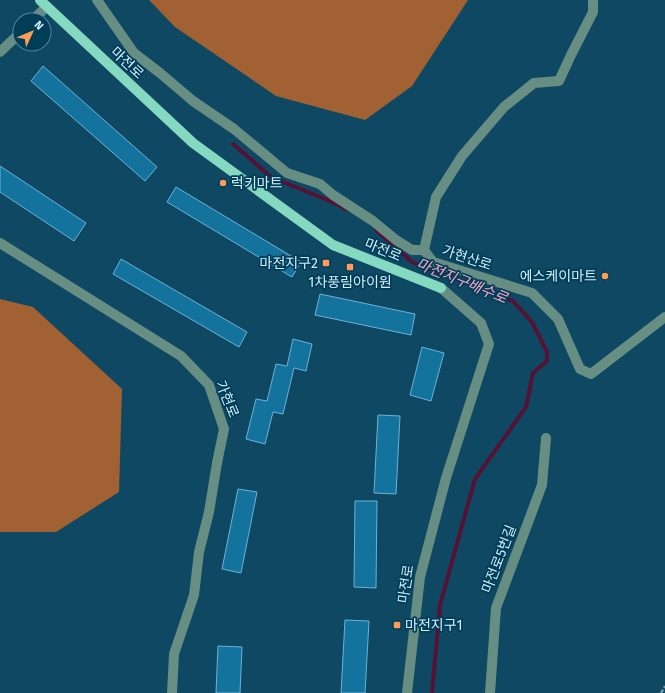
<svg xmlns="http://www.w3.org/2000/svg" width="665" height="693" viewBox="0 0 665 693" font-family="'Fira Sans','Noto Sans KR',sans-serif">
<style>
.forest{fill:#a16132}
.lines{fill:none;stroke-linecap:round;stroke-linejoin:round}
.stream{stroke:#561234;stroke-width:4}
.building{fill:#14739d;stroke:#6cb2d9}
.path{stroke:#719bb0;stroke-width:2.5;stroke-dasharray:4 2;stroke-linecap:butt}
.minor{stroke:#678e82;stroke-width:10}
.major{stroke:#85d9c1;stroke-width:10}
.poi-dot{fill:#fe9c57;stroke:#003d57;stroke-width:1.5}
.labels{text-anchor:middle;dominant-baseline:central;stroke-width:3.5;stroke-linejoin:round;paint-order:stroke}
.street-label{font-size:14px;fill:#d2edfd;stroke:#003d57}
.poi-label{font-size:14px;fill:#d2edfd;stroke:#003d57;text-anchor:start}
.water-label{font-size:15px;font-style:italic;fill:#faa5c7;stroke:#003d57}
</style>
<rect width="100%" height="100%" fill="#0e4862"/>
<!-- forest -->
<g class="forest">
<path d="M 149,0 L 468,0 L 412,86 L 365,120 L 276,96 L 175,27 Z"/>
<path d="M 0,299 L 33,307 L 122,389 L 119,492 L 56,532 L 0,532 Z"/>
</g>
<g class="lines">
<!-- stream -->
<g class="stream">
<path d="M 233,144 L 271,177 L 330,201 L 348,210"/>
<path d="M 376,230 L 412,262 L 513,301 L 532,322 L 547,352 L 547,361 L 533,373 L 526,407 L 475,479 L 440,605 L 432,693"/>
</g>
</g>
<!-- building -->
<g class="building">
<path d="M 43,66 L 157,167 L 145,181 L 31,81 Z"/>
<path d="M 0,166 L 86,223 L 74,241 L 0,192 Z"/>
<path d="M 176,187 L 301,262 L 292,277 L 167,202 Z"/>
<path d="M 121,259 L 247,332 L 239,347 L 113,274 Z"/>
<path d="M 320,294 L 415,314 L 411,335 L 315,315 Z"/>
<path d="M 293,339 L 312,344 L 306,371 L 294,368 L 283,414 L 273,412 L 265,444 L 246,439 L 256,399 L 267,401 L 276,364 L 287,366 Z"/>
<path d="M 422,347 L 444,353 L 431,401 L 410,395 Z"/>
<path d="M 378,415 L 400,416 L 396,494 L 374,493 Z"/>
<path d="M 238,489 L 257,492 L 241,573 L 222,569 Z"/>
<path d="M 355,501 L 377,501 L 376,588 L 354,587 Z"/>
<path d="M 345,620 L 369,621 L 365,693 L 341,693 Z"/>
<path d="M 218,646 L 242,647 L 240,693 L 216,693 Z"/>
</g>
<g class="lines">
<!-- path -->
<path class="path" d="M 661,693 L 665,686"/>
<!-- minor -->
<g class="minor">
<path d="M 97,0 L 134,53 L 160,73 L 193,101 L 234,129 L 287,173 L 320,184 L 333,195 L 373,221 L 396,240 L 412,250 L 424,250"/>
<path d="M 593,0 L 593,12 L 571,55 L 559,81 L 534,83 L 504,107 L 462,156 L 436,197 L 424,250 L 433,262 L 532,293 L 558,319 L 580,369 L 591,374 L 665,317"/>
<path d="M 33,20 L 46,7"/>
<path d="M 0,52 L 20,33"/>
<path d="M 0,243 L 181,356 L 209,385 L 224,429 L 217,463 L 209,512 L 199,552 L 194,595 L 174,654 L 172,693"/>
<path d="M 407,693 L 420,577 L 446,478 L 489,344 L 481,323 L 441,288"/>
<path d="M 490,693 L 496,608 L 542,485 L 546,438"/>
</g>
<!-- major -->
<path class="major" d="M 40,0 L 193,143 L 333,245 L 441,288"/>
</g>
<!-- markers -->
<g class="poi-dot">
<circle cx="223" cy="183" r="4"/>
<rect x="322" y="259" width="8" height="8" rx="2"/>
<rect x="346" y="263" width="8" height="8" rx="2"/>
<circle cx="605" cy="276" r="4"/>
<rect x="393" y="621" width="8" height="8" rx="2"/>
</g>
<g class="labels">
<!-- street labels -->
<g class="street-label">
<text transform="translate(127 63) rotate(43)">마전로</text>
<text transform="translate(383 250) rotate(22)">마전로</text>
<text transform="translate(467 258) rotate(18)">가현산로</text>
<text transform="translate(227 399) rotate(68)">가현로</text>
<text transform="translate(499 559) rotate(-69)">마전로5번길</text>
<text transform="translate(406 584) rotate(-81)">마전로</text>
</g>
<!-- poi labels -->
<g class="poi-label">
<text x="231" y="183">럭키마트</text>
<text x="318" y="263" text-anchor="end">마전지구2</text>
<text x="597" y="276" text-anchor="end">에스케이마트</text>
<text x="350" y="282" text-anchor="middle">1차풍림아이원</text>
<text x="405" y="625">마전지구1</text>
</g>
<!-- water labels -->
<g class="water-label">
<text transform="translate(462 281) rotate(22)">마전지구배수로</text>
</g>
</g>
<!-- north arrow -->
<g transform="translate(32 32) rotate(46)"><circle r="19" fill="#003d57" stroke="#548399"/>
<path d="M0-3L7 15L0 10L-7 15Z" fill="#fe9c57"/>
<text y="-6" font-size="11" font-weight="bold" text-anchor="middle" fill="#d2edfd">N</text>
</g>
</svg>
